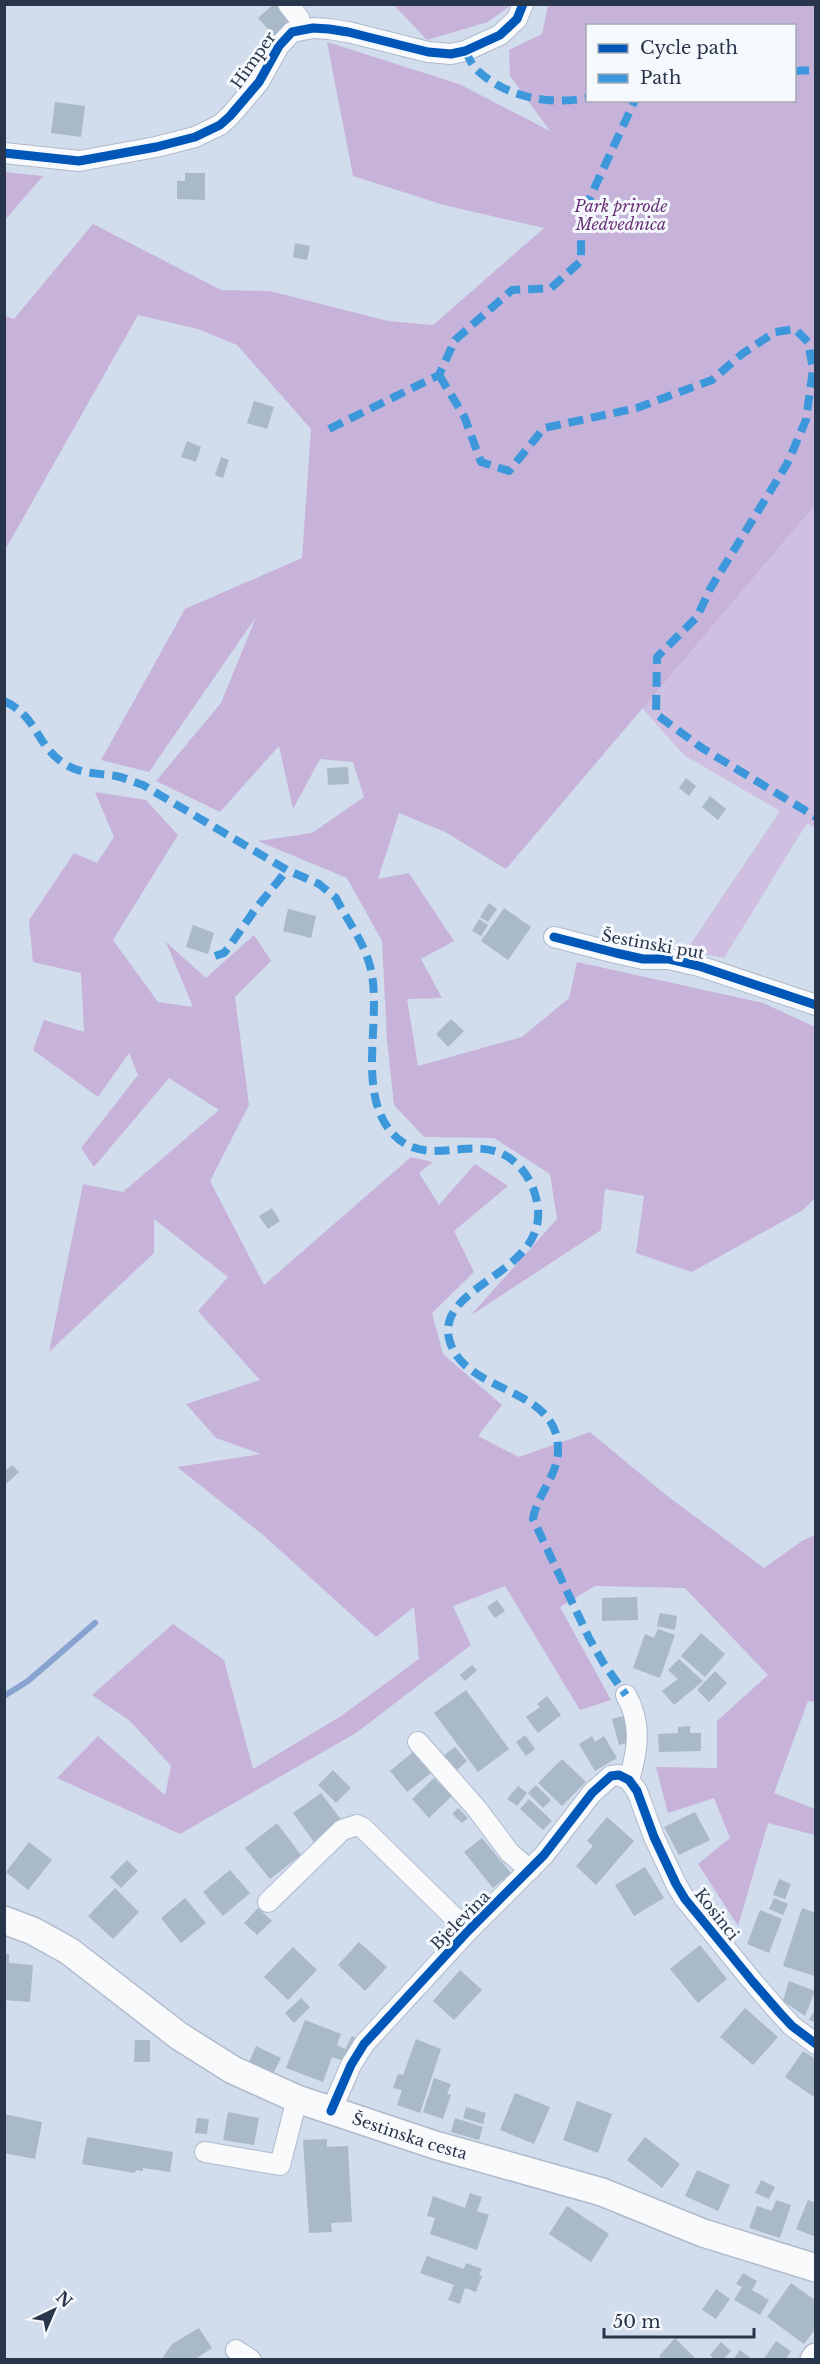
<svg xmlns="http://www.w3.org/2000/svg" width="820" height="2364" viewBox="0 0 820 2364" font-family="'Libre Baskerville',serif">
<style>
.green{fill:#cfbfe0}
.forest{fill:#c7b3d9;fill-rule:evenodd}
.lines{fill:none;stroke-linecap:round;stroke-linejoin:round}
.stream{stroke:#89a3d0;stroke-width:6}
.building{fill:#a9b9c8}
.street-casing{stroke:#b0bacd;stroke-width:22}
.secondary-casing{stroke:#b0bacd;stroke-width:30}
.street{stroke:#f8fafc;stroke-width:20}
.secondary{stroke:#f8fafc;stroke-width:27}
.quiet{stroke:#3c98db;stroke-width:8;stroke-dasharray:15 8;stroke-linecap:butt}
.cycleway-casing{stroke:#f5f9fe;stroke-width:13}
.cycleway{stroke:#0057b8;stroke-width:9}
.labels{text-anchor:middle;dominant-baseline:central;stroke-width:6;stroke-linejoin:round;paint-order:stroke}
.street-label{font-size:16px;fill:#28354a;stroke:#f5f9fe}
.park-label{font-size:16px;font-style:italic;fill:#6b3377;stroke:#f5f9fe}
</style>
<rect width="100%" height="100%" fill="#d1dced"/>
<!-- green -->
<path class="green" d="M 815,505 L 815,828 L 807,823 L 724,958 L 686,951 L 780,811 L 684,755 L 642,708 Z"/>
<!-- forest -->
<g class="forest">
<path d="M 394,5 L 511,5 L 488,22 L 427,40 Z"/>
<path d="M 548,5 L 815,5 L 815,505 L 506,869 L 445,832 L 399,813 L 378,879 L 409,873 L 454,941 L 421,959 L 442,998 L 407,999 L 418,1066 L 522,1037 L 569,998 L 577,962 L 763,1003 L 815,1027 L 815,1198 L 803,1210 L 692,1272 L 636,1253 L 644,1196 L 605,1189 L 601,1230 L 470,1316 L 557,1219 L 550,1174 L 494,1138 L 424,1137 L 394,1105 L 387,1040 L 382,941 L 347,878 L 258,841 L 312,833 L 364,797 L 353,762 L 320,759 L 293,809 L 279,746 L 220,812 L 156,781 L 221,703 L 256,617 L 149,772 L 101,760 L 185,609 L 302,558 L 311,429 L 237,345 L 198,329 L 138,315 L 5,550 L 5,316 L 14,319 L 93,224 L 221,290 L 270,291 L 388,321 L 433,325 L 544,228 L 444,205 L 353,176 L 327,42 L 459,84 L 550,131 L 510,76 L 509,50 L 542,34 ZM 588,26 L 794,26 L 794,100 L 588,100 Z"/>
<path d="M 5,172 L 43,176 L 5,220 L 4,172 Z"/>
<path d="M 95,792 L 146,800 L 178,835 L 113,940 L 158,1002 L 193,1007 L 166,942 L 206,978 L 254,935 L 271,961 L 235,997 L 249,1105 L 210,1181 L 264,1285 L 411,1157 L 433,1162 L 419,1173 L 439,1205 L 475,1164 L 508,1186 L 454,1231 L 474,1272 L 432,1313 L 443,1354 L 502,1405 L 478,1436 L 519,1457 L 590,1432 L 666,1495 L 764,1568 L 802,1541 L 815,1535 L 815,1702 L 808,1701 L 774,1793 L 815,1809 L 815,1835 L 768,1823 L 738,1926 L 698,1864 L 730,1838 L 714,1798 L 668,1813 L 656,1767 L 717,1768 L 717,1721 L 768,1675 L 685,1588 L 595,1586 L 560,1607 L 611,1700 L 580,1710 L 505,1586 L 453,1606 L 471,1645 L 356,1733 L 180,1834 L 57,1778 L 98,1736 L 165,1795 L 171,1766 L 130,1721 L 92,1695 L 173,1624 L 224,1660 L 253,1769 L 341,1716 L 419,1659 L 414,1607 L 376,1637 L 262,1534 L 177,1467 L 261,1454 L 216,1438 L 186,1404 L 260,1380 L 198,1311 L 228,1277 L 154,1219 L 154,1253 L 49,1352 L 83,1184 L 123,1192 L 219,1110 L 169,1078 L 94,1167 L 81,1148 L 138,1075 L 129,1053 L 98,1097 L 33,1050 L 44,1020 L 84,1032 L 81,973 L 33,962 L 29,920 L 74,853 L 97,863 L 114,837 Z"/>
</g>
<g class="lines">
<!-- stream -->
<path class="stream" d="M 4,1696 L 28,1681 L 95,1623"/>
</g>
<!-- building -->
<g class="building">
<path d="M 274,4 L 285,4 L 296,17 L 274,36 L 258,18 Z"/>
<path d="M 55,102 L 85,106 L 81,137 L 51,133 Z"/>
<path d="M 185,173 L 205,173 L 205,200 L 177,199 L 177,181 L 185,181 Z"/>
<path d="M 295,243 L 310,246 L 307,260 L 293,257 Z"/>
<path d="M 254,401 L 274,407 L 267,429 L 247,423 Z"/>
<path d="M 187,441 L 201,447 L 196,462 L 181,457 Z"/>
<path d="M 221,457 L 229,460 L 223,478 L 215,475 Z"/>
<path d="M 348,767 L 349,784 L 328,785 L 327,768 Z"/>
<path d="M 686,778 L 696,786 L 689,796 L 679,788 Z"/>
<path d="M 710,796 L 726,809 L 718,820 L 702,807 Z"/>
<path d="M 489,903 L 497,909 L 488,922 L 480,917 Z"/>
<path d="M 504,908 L 531,927 L 508,960 L 481,941 Z"/>
<path d="M 288,909 L 316,916 L 311,938 L 283,931 Z"/>
<path d="M 479,919 L 488,925 L 481,936 L 472,931 Z"/>
<path d="M 193,925 L 214,933 L 208,954 L 186,947 Z"/>
<path d="M 451,1019 L 464,1031 L 448,1047 L 436,1034 Z"/>
<path d="M 272,1208 L 280,1221 L 268,1229 L 259,1216 Z"/>
<path d="M 12,1465 L 19,1472 L 4,1486 L 4,1472 Z"/>
<path d="M 637,1597 L 638,1620 L 602,1621 L 602,1598 Z"/>
<path d="M 497,1600 L 505,1611 L 495,1618 L 487,1607 Z"/>
<path d="M 660,1613 L 677,1616 L 675,1630 L 657,1626 Z"/>
<path d="M 658,1629 L 675,1635 L 660,1678 L 633,1668 L 645,1634 L 654,1638 Z"/>
<path d="M 701,1633 L 725,1654 L 705,1677 L 681,1656 Z"/>
<path d="M 679,1659 L 703,1681 L 674,1705 L 662,1691 L 678,1679 L 668,1670 Z"/>
<path d="M 472,1665 L 477,1670 L 465,1681 L 460,1675 Z"/>
<path d="M 715,1671 L 727,1683 L 709,1702 L 697,1690 Z"/>
<path d="M 466,1690 L 509,1749 L 478,1772 L 434,1713 Z"/>
<path d="M 547,1696 L 561,1715 L 538,1733 L 526,1717 L 540,1707 L 537,1704 Z"/>
<path d="M 627,1715 L 634,1741 L 619,1745 L 612,1719 Z"/>
<path d="M 690,1726 L 690,1733 L 701,1733 L 701,1751 L 659,1752 L 658,1734 L 678,1733 L 678,1727 Z"/>
<path d="M 525,1735 L 535,1749 L 526,1756 L 516,1742 Z"/>
<path d="M 592,1736 L 595,1742 L 604,1736 L 617,1758 L 595,1771 L 579,1744 Z"/>
<path d="M 455,1747 L 467,1761 L 456,1771 L 443,1756 Z"/>
<path d="M 413,1752 L 431,1773 L 407,1792 L 390,1771 Z"/>
<path d="M 562,1759 L 586,1782 L 562,1806 L 538,1783 Z"/>
<path d="M 333,1770 L 351,1788 L 336,1803 L 318,1785 Z"/>
<path d="M 434,1778 L 452,1796 L 429,1818 L 412,1799 Z"/>
<path d="M 536,1785 L 551,1800 L 543,1808 L 528,1793 Z"/>
<path d="M 518,1786 L 527,1793 L 517,1806 L 507,1799 Z"/>
<path d="M 321,1793 L 342,1821 L 314,1842 L 293,1813 Z"/>
<path d="M 529,1799 L 552,1821 L 543,1830 L 520,1809 Z"/>
<path d="M 458,1808 L 468,1818 L 462,1823 L 452,1814 Z"/>
<path d="M 695,1812 L 710,1840 L 679,1855 L 664,1827 Z"/>
<path d="M 607,1817 L 634,1841 L 596,1885 L 576,1866 L 593,1846 L 587,1841 Z"/>
<path d="M 277,1823 L 301,1855 L 270,1879 L 245,1848 Z"/>
<path d="M 482,1838 L 511,1873 L 493,1888 L 464,1852 Z"/>
<path d="M 29,1842 L 52,1860 L 28,1890 L 6,1872 Z"/>
<path d="M 127,1860 L 138,1871 L 121,1888 L 110,1877 Z"/>
<path d="M 645,1867 L 664,1898 L 634,1916 L 615,1885 Z"/>
<path d="M 230,1870 L 250,1893 L 223,1916 L 203,1892 Z"/>
<path d="M 779,1879 L 791,1884 L 785,1899 L 773,1895 Z"/>
<path d="M 115,1888 L 139,1912 L 113,1939 L 88,1916 Z"/>
<path d="M 185,1898 L 206,1923 L 181,1943 L 161,1918 Z"/>
<path d="M 774,1898 L 788,1904 L 783,1915 L 769,1909 Z"/>
<path d="M 258,1908 L 272,1921 L 257,1935 L 244,1923 Z"/>
<path d="M 802,1908 L 816,1913 L 815,1976 L 783,1966 Z"/>
<path d="M 760,1910 L 782,1919 L 769,1953 L 747,1944 Z"/>
<path d="M 359,1942 L 387,1967 L 365,1991 L 338,1965 Z"/>
<path d="M 700,1945 L 727,1979 L 698,2003 L 670,1969 Z"/>
<path d="M 293,1947 L 317,1970 L 288,2000 L 264,1977 Z"/>
<path d="M 4,1954 L 9,1954 L 9,1963 L 33,1965 L 30,2002 L 4,2000 Z"/>
<path d="M 460,1970 L 482,1990 L 454,2020 L 433,2001 Z"/>
<path d="M 789,1981 L 815,1991 L 805,2016 L 783,2001 Z"/>
<path d="M 301,1998 L 310,2007 L 294,2023 L 285,2013 Z"/>
<path d="M 745,2008 L 778,2037 L 753,2065 L 720,2037 Z"/>
<path d="M 816,2008 L 816,2023 L 809,2020 Z"/>
<path d="M 305,2020 L 341,2034 L 337,2045 L 345,2049 L 352,2036 L 361,2040 L 349,2063 L 332,2057 L 323,2082 L 286,2068 Z"/>
<path d="M 416,2039 L 441,2049 L 420,2113 L 397,2105 L 402,2090 L 393,2088 L 398,2074 L 403,2075 Z"/>
<path d="M 135,2040 L 150,2040 L 150,2062 L 134,2062 Z"/>
<path d="M 256,2046 L 281,2058 L 272,2076 L 248,2065 Z"/>
<path d="M 803,2051 L 816,2059 L 814,2097 L 785,2077 Z"/>
<path d="M 434,2078 L 451,2084 L 447,2094 L 451,2095 L 443,2119 L 423,2112 Z"/>
<path d="M 515,2093 L 550,2107 L 534,2144 L 500,2130 Z"/>
<path d="M 577,2101 L 612,2114 L 598,2153 L 563,2140 Z"/>
<path d="M 466,2107 L 486,2113 L 483,2124 L 463,2118 Z"/>
<path d="M 228,2112 L 259,2118 L 254,2145 L 223,2140 Z"/>
<path d="M 4,2114 L 42,2122 L 35,2159 L 4,2153 Z"/>
<path d="M 197,2118 L 209,2119 L 207,2134 L 195,2133 Z"/>
<path d="M 455,2118 L 483,2127 L 479,2140 L 451,2132 Z"/>
<path d="M 87,2137 L 173,2152 L 170,2172 L 143,2168 L 143,2171 L 136,2170 L 135,2173 L 82,2164 Z"/>
<path d="M 645,2137 L 680,2164 L 662,2188 L 627,2160 Z"/>
<path d="M 327,2139 L 327,2147 L 348,2146 L 352,2222 L 331,2223 L 332,2232 L 309,2233 L 303,2140 Z"/>
<path d="M 697,2170 L 730,2185 L 718,2211 L 685,2196 Z"/>
<path d="M 761,2180 L 775,2187 L 769,2199 L 755,2193 Z"/>
<path d="M 470,2193 L 482,2197 L 477,2211 L 489,2215 L 477,2250 L 430,2234 L 435,2218 L 427,2216 L 433,2196 L 465,2208 Z"/>
<path d="M 776,2200 L 791,2205 L 780,2238 L 749,2228 L 757,2206 L 772,2211 Z"/>
<path d="M 808,2200 L 816,2203 L 816,2237 L 796,2229 Z"/>
<path d="M 567,2206 L 609,2234 L 591,2262 L 549,2234 Z"/>
<path d="M 427,2256 L 464,2269 L 466,2263 L 482,2269 L 479,2275 L 482,2276 L 476,2292 L 465,2288 L 460,2304 L 448,2300 L 454,2285 L 420,2273 Z"/>
<path d="M 743,2273 L 757,2281 L 752,2290 L 769,2300 L 760,2315 L 734,2300 L 742,2287 L 736,2284 Z"/>
<path d="M 791,2283 L 816,2301 L 816,2328 L 804,2344 L 767,2317 Z"/>
<path d="M 716,2289 L 730,2299 L 716,2319 L 702,2310 Z"/>
<path d="M 199,2328 L 212,2348 L 194,2360 L 161,2360 L 172,2344 Z"/>
<path d="M 675,2338 L 697,2360 L 663,2360 L 659,2356 Z"/>
<path d="M 776,2341 L 791,2351 L 785,2360 L 763,2360 Z"/>
<path d="M 721,2342 L 731,2351 L 723,2360 L 715,2360 L 710,2355 Z"/>
<path d="M 740,2350 L 753,2360 L 733,2360 Z"/>
</g>
<g class="lines">
<!-- street casing -->
<g class="street-casing">
<g id="street">
<path d="M 288,4 L 299,18 L 300,29"/>
<path d="M 4,153 L 79,161 L 156,147 L 195,137 L 220,125 L 230,116 L 259,82 L 279,46 L 292,32 L 313,28 L 329,29 L 348,32 L 428,52 L 451,54 L 465,51 L 500,35 L 517,19 L 523,4"/>
<path d="M 554,937 L 616,953 L 643,959 L 669,959 L 699,966 L 816,1005"/>
<path d="M 626,1695 C 642,1723 638,1750 629,1780"/>
<path d="M 418,1742 L 477,1809 L 510,1853 L 530,1870"/>
<path d="M 268,1902 L 342,1830 L 357,1825 L 363,1828 L 468,1931"/>
<path d="M 331,2111 L 351,2065 L 364,2044 L 468,1931 L 544,1855 L 592,1793 L 611,1776 L 619,1775 L 629,1780 L 637,1791 L 654,1837 L 676,1884 L 685,1899 L 753,1982 L 779,2012 L 792,2026 L 816,2044"/>
<path d="M 205,2152 L 280,2165 L 297,2099"/>
<path d="M 236,2350 L 251,2360"/>
</g>
</g>
<!-- secondary casing -->
<g class="secondary-casing">
<g id="secondary">
<path id="s1" d="M 4,1920 L 33,1931 L 69,1951 L 179,2036 L 233,2070 L 297,2099 L 435,2145 L 602,2192 L 703,2233 L 816,2268"/>
<path d="M 814,2360 L 816,2357"/>
</g>
</g>
<!-- street -->
<use href="#street" class="street"/>
<!-- secondary -->
<use href="#secondary" class="secondary"/>
<!-- quiet -->
<g class="quiet">
<path d="M 465,51 C 469,57 472,66 478,71 C 508,98 549,105 588,98"/>
<path d="M 794,71 L 816,70"/>
<path d="M 439,375 L 464,416 L 481,462 L 509,471 L 544,428 L 637,408 L 712,380 L 742,354 L 775,332 L 795,329 L 808,342 L 813,369 L 806,420 L 787,464 L 710,589 L 697,617 L 657,657 L 656,714 L 702,748 L 816,817"/>
<path d="M 329,429 L 439,375 L 455,340 L 512,290 L 551,288 L 581,261 L 581,217 L 635,100"/>
<path d="M 4,701 C 37,716 36,744 62,762 C 78,774 97,773 116,776 C 125,778 134,782 143,785 L 287,870 L 319,884 L 336,898 C 348,922 365,943 371,970 C 382,1019 356,1092 392,1133 C 429,1174 479,1126 518,1165 C 530,1177 536,1192 538,1209 C 544,1275 432,1286 450,1342 C 466,1394 557,1386 558,1448 C 559,1475 537,1494 533,1519 L 589,1638 L 604,1664 L 626,1695"/>
<path d="M 215,956 L 224,953 L 229,947 L 254,911 L 287,870"/>
</g>
<!-- cycleway casing -->
<g class="cycleway-casing">
<g id="cycleway">
<path d="M 4,153 L 79,161 L 156,147 L 195,137 L 220,125 L 230,116 L 259,82 L 279,46 L 292,32 L 313,28 L 329,29 L 348,32 L 428,52 L 451,54 L 465,51 L 500,35 L 517,19 L 523,4"/>
<path d="M 554,937 L 616,953 L 643,959 L 669,959 L 699,966 L 816,1005"/>
<path d="M 331,2111 L 351,2065 L 364,2044 L 468,1931 L 544,1855 L 592,1793 L 611,1776 L 619,1775 L 629,1780 L 637,1791 L 654,1837 L 676,1884 L 685,1899 L 753,1982 L 779,2012 L 792,2026 L 816,2044"/>
</g>
</g>
<!-- cycleway -->
<use href="#cycleway" class="cycleway"/>
</g>
<g class="labels">
<!-- street labels -->
<g class="street-label">
<text transform="translate(253 60) rotate(-55)">Himper</text>
<text transform="translate(653 944) rotate(10)">Šestinski put</text>
<text transform="translate(717 1914) rotate(52)">Kosinci</text>
<text transform="translate(460 1920) rotate(-45)">Bjelevina</text>
<text stroke="none"><textPath href="#s1" startOffset="464">Šestinska cesta</textPath></text>
</g>
<!-- park labels -->
<g class="park-label">
<text x="621" y="206">Park prirode<tspan x="621" dy="18">Medvednica</tspan></text>
</g>
</g>
<!-- border -->
<rect width="820" height="2364" fill="none" stroke="#28354a" stroke-width="12"/>
<!-- legend -->
<rect x="586" y="24" width="210" height="78" fill="#f5f9fe" stroke="#a3abb6" stroke-width="1.5"/>
<rect x="598" y="44" width="30" height="9" fill="#0057b8" stroke="#a3abb6" stroke-width="1.5"/>
<text x="640" y="54" font-size="18" fill="#28354a">Cycle path</text>
<rect x="598" y="74" width="30" height="9" fill="#3c98db" stroke="#a3abb6" stroke-width="1.5"/>
<text x="640" y="84" font-size="18" fill="#28354a">Path</text>
<!-- north arrow -->
<g transform="translate(54 2310) rotate(44)" stroke="#f5f9fe" stroke-width="4.5" paint-order="stroke">
<path d="M0-4.5L10 22L0 15L-10 22Z" fill="#28354a"/>
<text y="-9" font-size="16" font-weight="bold" text-anchor="middle" fill="#28354a">N</text>
</g>
<!-- scale -->
<path d="M604 2328v9h150v-9" fill="none" stroke="#28354a" stroke-width="3"/>
<text x="613" y="2328" font-size="18" fill="#28354a" stroke="#f5f9fe" stroke-width="4.5" paint-order="stroke">50 m</text>
</svg>
